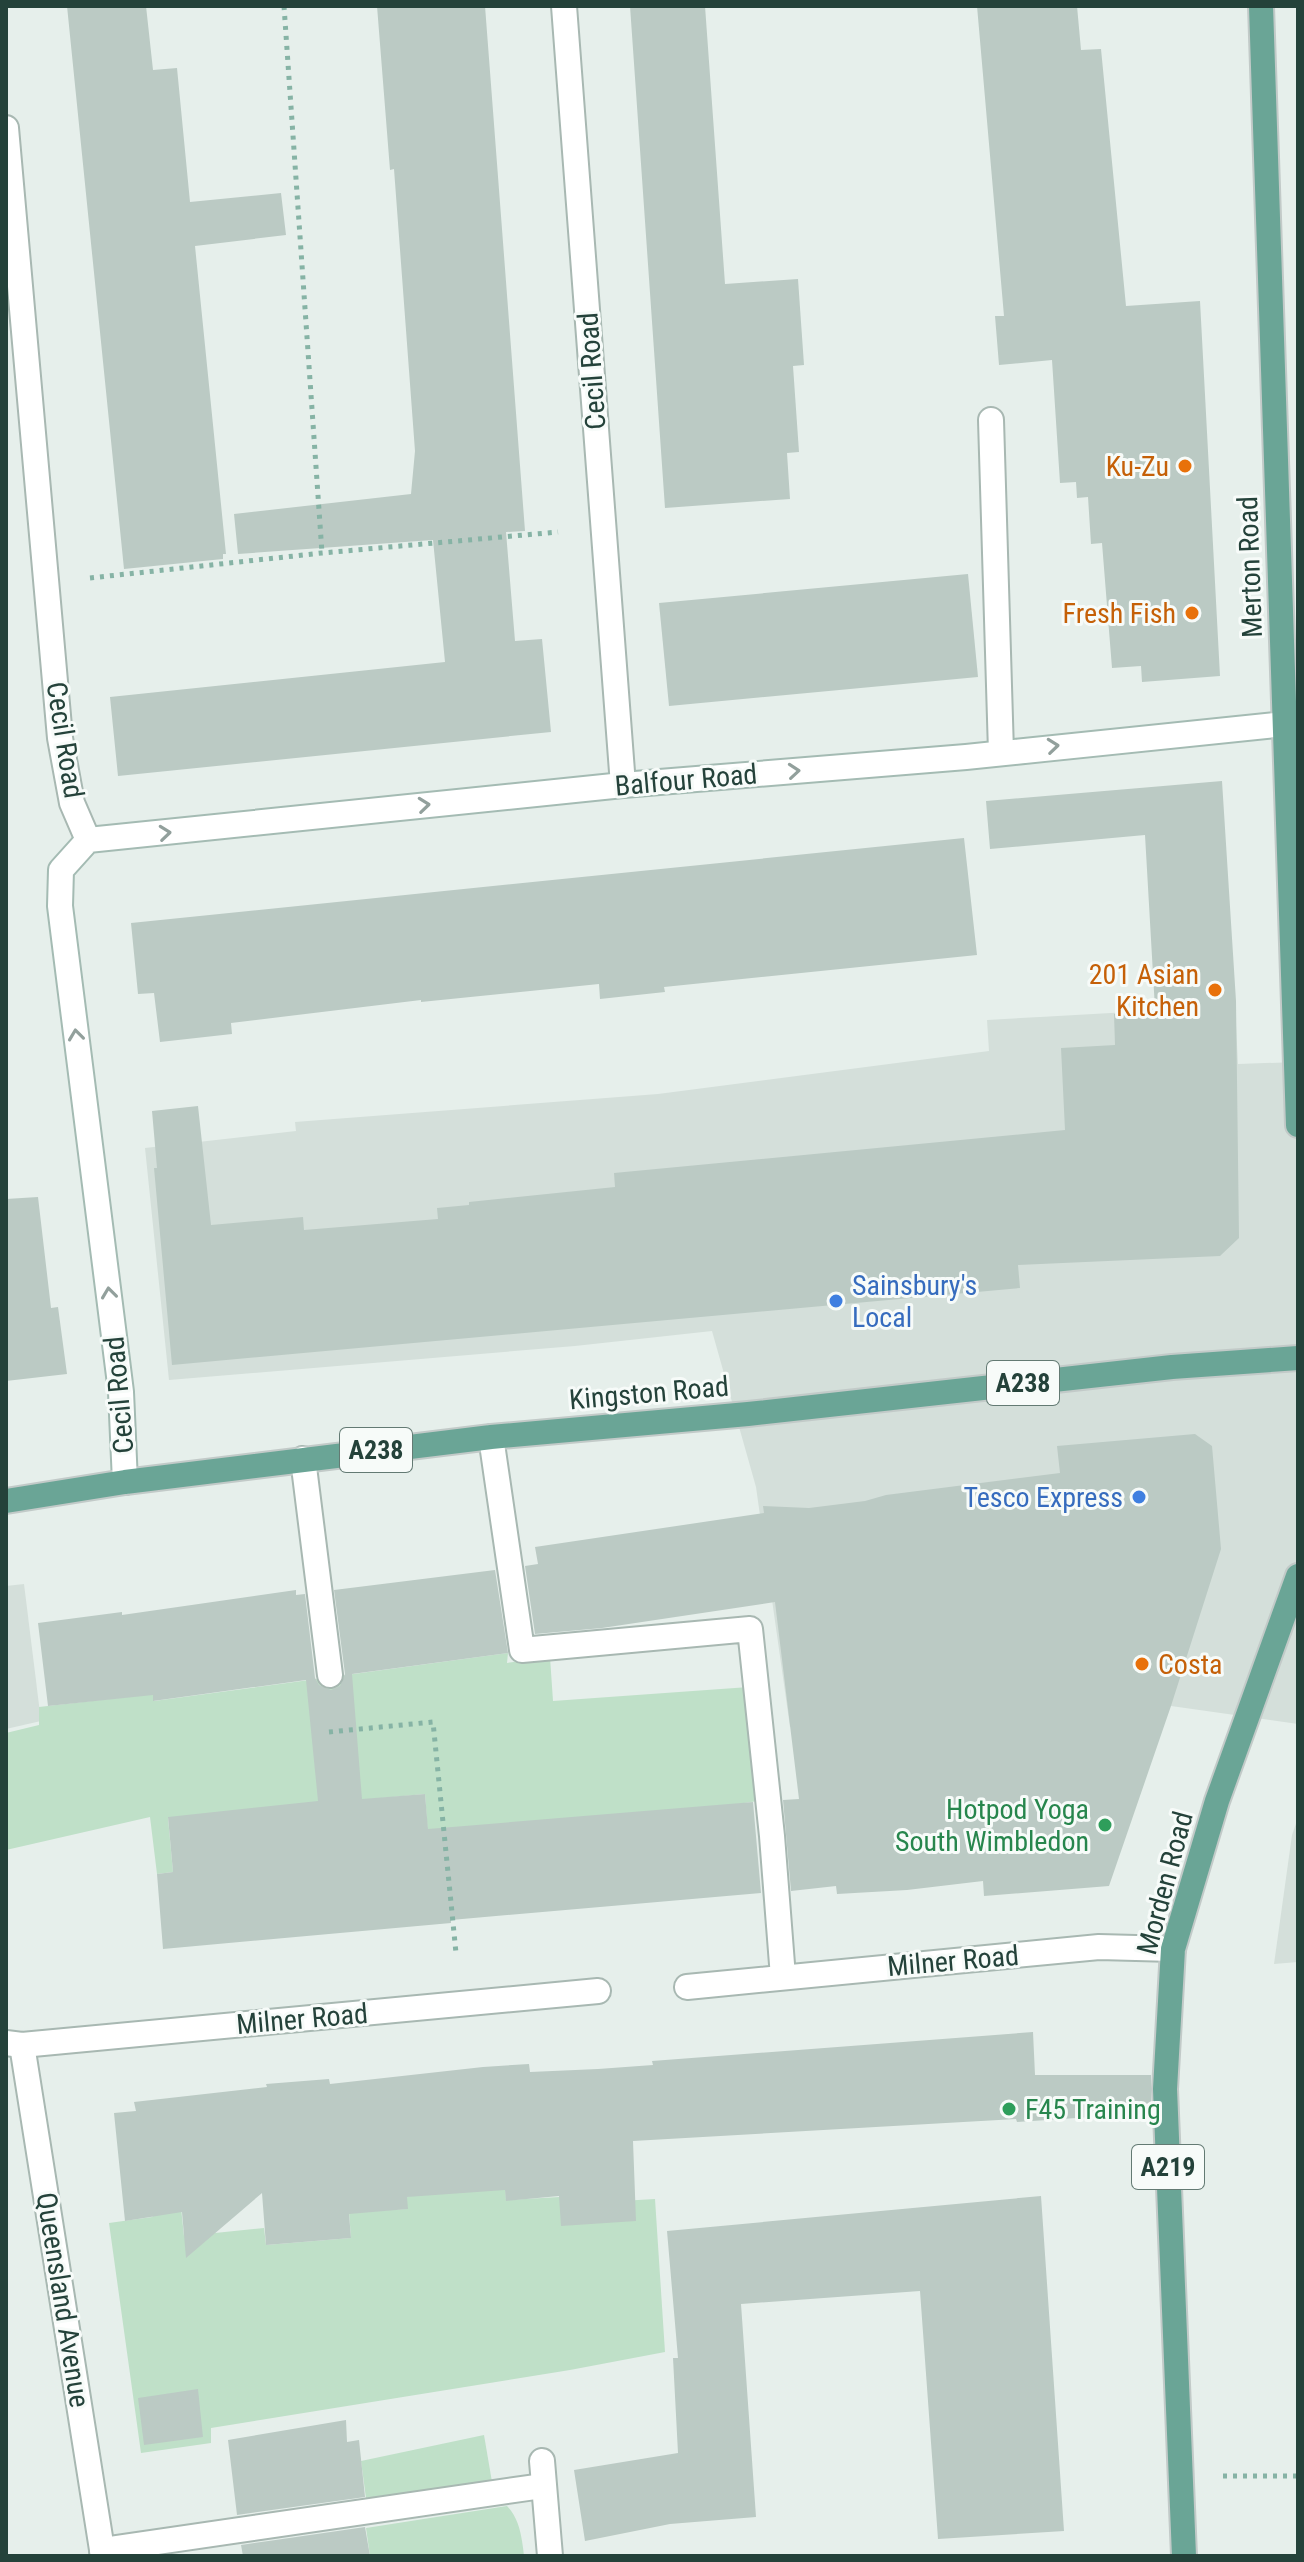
<svg xmlns="http://www.w3.org/2000/svg" width="1304" height="2562" viewBox="0 0 1304 2562" font-family="'Roboto Condensed',sans-serif">
<style>
.built{fill:#d4dfda}
.green{fill:#bfe0c8}
.building{fill:#bbcac4}
.lines{fill:none;stroke-linecap:round;stroke-linejoin:round}
.lane-casing{stroke:#a8b8b2;stroke-width:28}
.street-casing{stroke:#a8b8b2;stroke-width:28}
.secondary-casing{stroke:#a4bbb3;stroke-width:28}
.primary-casing{stroke:#c2cac8;stroke-width:28}
.path{stroke:#86b3a5;stroke-width:5;stroke-dasharray:4 6;stroke-linecap:butt}
.lane{stroke:#fff;stroke-width:24}
.street{stroke:#fff;stroke-width:24}
.secondary{stroke:#fff;stroke-width:24}
.primary{stroke:#6aa596;stroke-width:24}
.oneway{stroke:#92a09c}
.food-dot{fill:#e8710a;stroke:#f7fbf9;stroke-width:3}
.shop-dot{fill:#3f7fe0;stroke:#f7fbf9;stroke-width:3}
.leisure-dot{fill:#2e9e5b;stroke:#f7fbf9;stroke-width:3}
.labels{text-anchor:middle;dominant-baseline:central;stroke-width:6;stroke-linejoin:round;paint-order:stroke}
.shield{fill:#f7fbf9;stroke:#637a73;stroke-width:2}
.shield-label{font-size:26px;font-weight:bold;fill:#24423a}
.street-label{font-size:28px;fill:#24423a;stroke:#f7fbf9}
.food-label{font-size:28px;fill:#c56008;stroke:#f7fbf9;text-anchor:end}
.shop-label{font-size:28px;fill:#366cbe;stroke:#f7fbf9;text-anchor:start}
.leisure-label{font-size:28px;fill:#27864d;stroke:#f7fbf9;text-anchor:end}
</style>
<rect width="100%" height="100%" fill="#e6efeb"/>
<!-- built -->
<g class="built">
<path d="M 1235,1006 L 1238,1064 L 1298,1062 L 1298,1724 L 1171,1706 L 988,1721 L 790,1727 L 756,1487 L 712,1331 L 575,1346 L 169,1380 L 145,1148 L 296,1131 L 295,1122 L 658,1094 L 989,1051 L 987,1020 Z"/>
<path d="M 24,1584 L 41,1721 L 6,1729 L 6,1586 Z"/>
<path d="M 1298,1818 L 1298,1962 L 1274,1964 L 1292,1835 Z"/>
</g>
<!-- green -->
<g class="green">
<path d="M 508,1653 L 507,1663 L 550,1657 L 553,1701 L 749,1687 L 758,1801 L 429,1849 L 425,1794 L 168,1818 L 173,1872 L 157,1874 L 150,1817 L 6,1850 L 6,1733 L 39,1725 L 39,1707 L 153,1694 L 154,1701 Z"/>
<path d="M 504,2162 L 506,2200 L 559,2197 L 604,2202 L 655,2199 L 665,2352 L 570,2370 L 211,2428 L 211,2443 L 141,2453 L 109,2223 L 152,2217 L 179,2189 L 184,2236 L 195,2241 L 215,2233 L 264,2228 L 266,2245 L 351,2238 L 349,2212 L 407,2209 L 407,2197 Z"/>
<path d="M 484,2435 L 492,2482 L 366,2498 L 361,2461 Z"/>
<path d="M 507,2506 C 520,2519 522,2539 524,2556 L 370,2556 L 366,2528 Z"/>
</g>
<!-- building -->
<g class="building">
<path d="M 67,6 L 146,6 L 153,70 L 177,68 L 190,202 L 281,193 L 286,235 L 195,246 L 226,554 L 223,554 L 223,559 L 124,569 Z"/>
<path d="M 377,6 L 485,6 L 525,531 L 506,532 L 515,641 L 542,639 L 551,732 L 118,776 L 110,697 L 445,662 L 433,540 L 238,554 L 234,514 L 411,494 L 415,451 L 394,169 L 390,170 Z"/>
<path d="M 630,6 L 705,6 L 725,284 L 798,279 L 804,365 L 793,366 L 799,452 L 787,453 L 790,499 L 665,508 Z"/>
<path d="M 977,6 L 1077,6 L 1081,50 L 1101,49 L 1126,306 L 1200,301 L 1220,676 L 1142,682 L 1141,666 L 1112,668 L 1102,543 L 1091,544 L 1088,497 L 1077,498 L 1076,482 L 1060,483 L 1052,360 L 999,365 L 995,316 L 1004,316 Z"/>
<path d="M 968,574 L 978,677 L 669,706 L 659,603 Z"/>
<path d="M 1222,781 L 1236,1001 L 1239,1238 L 1220,1256 L 1018,1265 L 1020,1288 L 172,1365 L 154,1168 L 157,1168 L 152,1111 L 198,1106 L 211,1225 L 303,1217 L 304,1230 L 438,1219 L 437,1208 L 469,1205 L 469,1202 L 615,1187 L 614,1173 L 1065,1130 L 1061,1048 L 1115,1045 L 1114,1014 L 1155,1009 L 1145,835 L 990,849 L 986,801 Z"/>
<path d="M 964,838 L 977,955 L 664,987 L 665,992 L 600,999 L 599,984 L 421,1002 L 421,1000 L 231,1023 L 232,1034 L 160,1042 L 154,993 L 138,994 L 131,923 Z"/>
<path d="M 38,1197 L 51,1308 L 58,1307 L 67,1374 L 6,1381 L 6,1199 Z"/>
<path d="M 1195,1434 L 1212,1446 L 1221,1549 L 1171,1706 L 1109,1886 L 984,1896 L 983,1881 L 907,1890 L 837,1894 L 836,1886 L 791,1891 L 783,1800 L 799,1799 L 775,1602 L 602,1628 L 535,1634 L 525,1566 L 538,1564 L 535,1547 L 764,1513 L 763,1506 L 809,1508 L 865,1501 L 886,1495 L 1060,1473 L 1057,1446 Z"/>
<path d="M 495,1570 L 508,1653 L 352,1674 L 362,1799 L 425,1794 L 428,1829 L 753,1802 L 761,1893 L 451,1920 L 451,1923 L 163,1949 L 157,1874 L 173,1872 L 168,1817 L 318,1801 L 306,1680 L 153,1701 L 153,1695 L 48,1706 L 38,1623 L 122,1612 L 122,1615 L 296,1590 L 296,1595 L 305,1594 L 315,1678 L 319,1685 L 331,1690 L 340,1686 L 345,1674 L 334,1590 Z"/>
<path d="M 1033,2032 L 1035,2075 L 1151,2075 L 1151,2113 L 1017,2122 L 1016,2119 L 633,2141 L 636,2221 L 561,2226 L 559,2196 L 506,2201 L 505,2190 L 407,2197 L 408,2209 L 349,2214 L 351,2238 L 266,2245 L 262,2193 L 186,2258 L 182,2212 L 125,2221 L 114,2113 L 136,2111 L 134,2102 L 267,2087 L 266,2084 L 329,2079 L 330,2084 L 483,2067 L 529,2064 L 530,2072 L 598,2069 L 653,2065 L 652,2061 Z"/>
<path d="M 1041,2196 L 1064,2531 L 938,2539 L 920,2291 L 741,2304 L 756,2517 L 670,2524 L 585,2541 L 574,2470 L 678,2453 L 673,2358 L 678,2358 L 667,2231 Z"/>
<path d="M 198,2389 L 203,2437 L 144,2445 L 138,2398 Z"/>
<path d="M 346,2420 L 347,2442 L 359,2440 L 365,2497 L 237,2515 L 228,2440 Z"/>
<path d="M 365,2527 L 370,2556 L 243,2556 L 241,2545 Z"/>
</g>
<g class="lines">
<!-- lane casing -->
<g class="lane-casing">
<g id="lane">
<path d="M 991,420 L 1001,752"/>
<path d="M 491,1437 L 522,1650 L 750,1629 L 772,1836 L 783,1977"/>
<path d="M 303,1459 L 330,1675"/>
<path d="M 542,2461 L 550,2556"/>
<path d="M 102,2550 L 542,2486"/>
</g>
</g>
<!-- street casing -->
<g class="street-casing">
<g id="street">
<path d="M 564,6 L 623,785"/>
<path d="M 6,128 L 60,738 L 72,803 L 88,840"/>
<path d="M 687,1987 L 1099,1947 L 1173,1949"/>
<path d="M 6,2043 L 22,2045 L 598,1991"/>
<path d="M 22,2045 L 103,2556"/>
</g>
</g>
<!-- secondary casing -->
<g class="secondary-casing">
<path id="secondary" d="M 125,1482 L 121,1392 L 60,906 L 61,870 L 88,840 L 623,785 L 966,757 L 1285,724"/>
</g>
<!-- primary casing -->
<g class="primary-casing">
<g id="primary">
<path d="M 1261,6 L 1298,1125"/>
<path d="M 6,1501 L 125,1482 L 491,1437 L 748,1414 L 1172,1367 L 1298,1358"/>
<path d="M 1184,2556 L 1165,2089 L 1173,1949 L 1217,1801 L 1298,1576"/>
</g>
</g>
<!-- path -->
<g class="path">
<path d="M 284,6 L 322,553"/>
<path d="M 90,578 L 322,553 L 558,532"/>
<path d="M 329,1732 L 433,1722 L 456,1953"/>
<path d="M 1223,2476 L 1298,2476"/>
</g>
<!-- lane -->
<use href="#lane" class="lane"/>
<!-- street -->
<use href="#street" class="street"/>
<!-- secondary -->
<use href="#secondary" class="secondary"/>
<!-- primary -->
<use href="#primary" class="primary"/>
</g>
<!-- one-way arrows -->
<defs><path id="oneway-chevron" d="M-2-3.5L2.5 0L-2 3.5" fill="none" stroke-width="1.6" stroke-linecap="round" stroke-linejoin="round" transform="scale(2)"/></defs>
<g class="oneway">
<use href="#oneway-chevron" transform="translate(1053 746) rotate(-6)"/>
<use href="#oneway-chevron" transform="translate(794 771) rotate(-5)"/>
<use href="#oneway-chevron" transform="translate(424 805) rotate(-6)"/>
<use href="#oneway-chevron" transform="translate(165 833) rotate(-6)"/>
<use href="#oneway-chevron" transform="translate(76 1035) rotate(-97)"/>
<use href="#oneway-chevron" transform="translate(109 1293) rotate(-97)"/>
</g>
<!-- markers -->
<g class="food-dot">
<circle cx="1185" cy="466" r="8"/>
<circle cx="1192" cy="613" r="8"/>
<circle cx="1215" cy="990" r="8"/>
<circle cx="1142" cy="1664" r="8"/>
</g>
<g class="shop-dot">
<circle cx="836" cy="1301" r="8"/>
<circle cx="1139" cy="1497" r="8"/>
</g>
<g class="leisure-dot">
<circle cx="1105" cy="1825" r="8"/>
<circle cx="1009" cy="2109" r="8"/>
</g>
<g class="labels">
<!-- shield labels -->
<g class="shield">
<rect x="987" y="1361" width="72" height="44" rx="6"/>
<rect x="340" y="1428" width="72" height="44" rx="6"/>
<rect x="1132" y="2145" width="72" height="44" rx="6"/>
</g>
<g class="shield-label">
<text x="1023" y="1383">A238</text>
<text x="376" y="1450">A238</text>
<text x="1168" y="2167">A219</text>
</g>
<!-- street labels -->
<g class="street-label">
<text transform="translate(592 371) rotate(-94)">Cecil Road</text>
<text transform="translate(1250 567) rotate(-92)">Merton Road</text>
<text transform="translate(65 740) rotate(81)">Cecil Road</text>
<text transform="translate(686 780) rotate(-5)">Balfour Road</text>
<text transform="translate(649 1393) rotate(-5)">Kingston Road</text>
<text transform="translate(119 1395) rotate(-95)">Cecil Road</text>
<text transform="translate(1165 1883) rotate(-75)">Morden Road</text>
<text transform="translate(953 1961) rotate(-5)">Milner Road</text>
<text transform="translate(302 2019) rotate(-5)">Milner Road</text>
<text transform="translate(63 2300) rotate(81)">Queensland Avenue</text>
</g>
<!-- food labels -->
<g class="food-label">
<text x="1169" y="466">Ku-Zu</text>
<text x="1176" y="613">Fresh Fish</text>
<text x="1199" y="974">201 Asian<tspan x="1199" dy="32">Kitchen</tspan></text>
<text x="1158" y="1664" text-anchor="start">Costa</text>
</g>
<!-- shop labels -->
<g class="shop-label">
<text x="852" y="1285">Sainsbury's<tspan x="852" dy="32">Local</tspan></text>
<text x="1123" y="1497" text-anchor="end">Tesco Express</text>
</g>
<!-- leisure labels -->
<g class="leisure-label">
<text x="1089" y="1809">Hotpod Yoga<tspan x="1089" dy="32">South Wimbledon</tspan></text>
<text x="1025" y="2109" text-anchor="start">F45 Training</text>
</g>
</g>
<!-- border -->
<rect width="1304" height="2562" fill="none" stroke="#24423a" stroke-width="16"/>
</svg>
